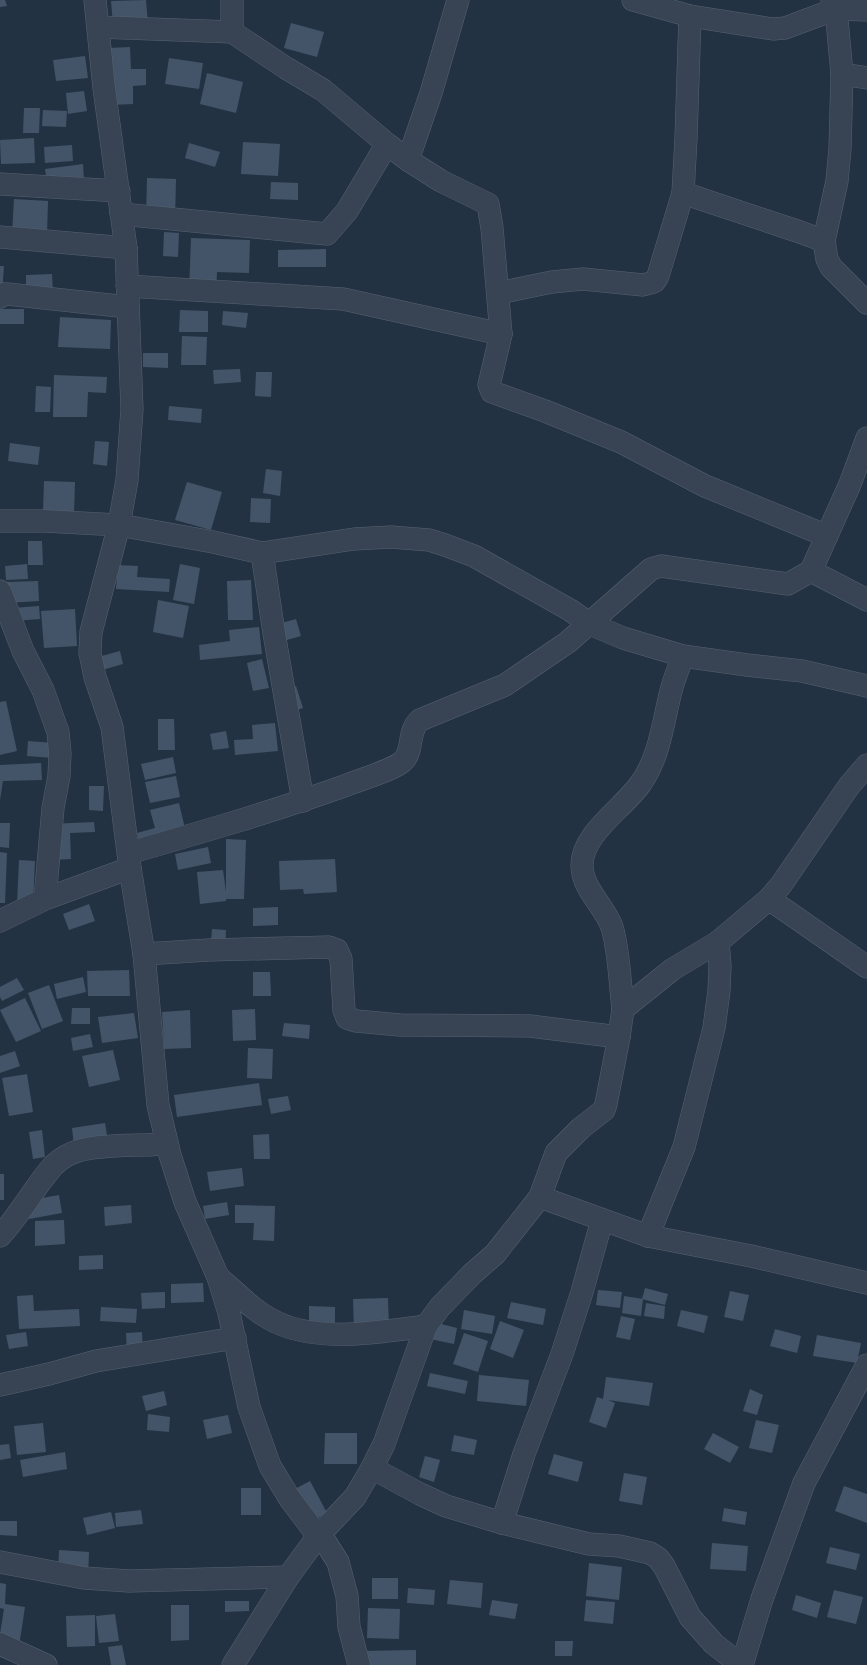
<svg xmlns="http://www.w3.org/2000/svg" width="867" height="1665" viewBox="0 0 867 1665" font-family="'Sofia Sans Condensed',sans-serif">
<style>
.building{fill:#445468}
.lines{fill:none;stroke-linecap:round;stroke-linejoin:round}
.minor-casing{stroke:#566270;stroke-width:23}
.minor{stroke:#384453;stroke-width:22}
</style>
<rect width="100%" height="100%" fill="#233243"/>
<!-- building -->
<g class="building">
<path d="M 0,0 L 5,0 L 7,6 L 0,7 Z"/>
<path d="M 146,0 L 148,24 L 113,25 L 111,1 Z"/>
<path d="M 291,23 L 324,32 L 317,57 L 284,48 Z"/>
<path d="M 130,47 L 131,69 L 146,69 L 146,85 L 133,86 L 133,104 L 111,105 L 109,48 Z"/>
<path d="M 85,56 L 88,78 L 56,81 L 53,60 Z"/>
<path d="M 169,58 L 203,63 L 199,89 L 165,84 Z"/>
<path d="M 207,73 L 243,82 L 236,113 L 200,104 Z"/>
<path d="M 84,91 L 87,111 L 68,114 L 66,93 Z"/>
<path d="M 24,108 L 40,108 L 39,133 L 23,133 Z"/>
<path d="M 43,110 L 67,111 L 66,127 L 42,126 Z"/>
<path d="M 34,138 L 35,163 L 1,164 L 0,140 Z"/>
<path d="M 243,142 L 280,144 L 278,176 L 241,174 Z"/>
<path d="M 189,143 L 220,152 L 215,167 L 185,158 Z"/>
<path d="M 72,145 L 73,161 L 45,163 L 44,147 Z"/>
<path d="M 83,164 L 84,180 L 47,184 L 45,169 Z"/>
<path d="M 147,178 L 176,179 L 175,220 L 146,219 Z"/>
<path d="M 271,182 L 298,183 L 298,200 L 270,199 Z"/>
<path d="M 14,199 L 48,201 L 47,235 L 12,234 Z"/>
<path d="M 164,232 L 179,233 L 178,257 L 163,256 Z"/>
<path d="M 191,238 L 250,240 L 249,273 L 217,272 L 216,293 L 189,293 Z"/>
<path d="M 326,249 L 326,267 L 278,267 L 278,250 Z"/>
<path d="M 0,266 L 4,266 L 2,294 L 0,294 Z"/>
<path d="M 52,274 L 53,293 L 26,294 L 26,275 Z"/>
<rect x="0" y="309" width="24" height="15"/>
<path d="M 180,310 L 208,311 L 208,332 L 179,332 Z"/>
<path d="M 223,311 L 248,313 L 246,328 L 222,325 Z"/>
<path d="M 60,317 L 111,320 L 110,349 L 58,347 Z"/>
<path d="M 182,336 L 207,337 L 206,365 L 181,365 Z"/>
<path d="M 143,353 L 168,353 L 168,368 L 143,367 Z"/>
<path d="M 240,369 L 241,382 L 214,384 L 213,370 Z"/>
<path d="M 256,372 L 272,372 L 271,397 L 255,396 Z"/>
<path d="M 54,375 L 107,377 L 106,393 L 88,392 L 87,417 L 53,417 Z"/>
<path d="M 36,386 L 51,387 L 50,412 L 35,412 Z"/>
<path d="M 169,406 L 202,409 L 201,423 L 168,420 Z"/>
<path d="M 95,441 L 109,442 L 107,466 L 93,464 Z"/>
<path d="M 10,443 L 40,447 L 38,465 L 8,461 Z"/>
<path d="M 266,469 L 282,471 L 280,496 L 263,493 Z"/>
<path d="M 44,481 L 75,482 L 74,513 L 43,512 Z"/>
<path d="M 187,482 L 222,492 L 211,530 L 175,520 Z"/>
<path d="M 251,498 L 271,499 L 270,523 L 250,522 Z"/>
<path d="M 28,541 L 42,541 L 43,565 L 28,565 Z"/>
<path d="M 27,564 L 28,579 L 6,580 L 5,566 Z"/>
<path d="M 180,564 L 200,568 L 194,604 L 173,600 Z"/>
<path d="M 118,565 L 138,566 L 137,577 L 170,579 L 169,592 L 116,589 Z"/>
<path d="M 251,580 L 253,620 L 228,620 L 227,581 Z"/>
<path d="M 38,581 L 39,601 L 7,603 L 6,582 Z"/>
<path d="M 158,600 L 189,606 L 183,638 L 153,632 Z"/>
<path d="M 39,606 L 40,619 L 14,621 L 13,608 Z"/>
<path d="M 75,609 L 77,646 L 44,648 L 41,611 Z"/>
<path d="M 296,619 L 301,636 L 276,643 L 271,626 Z"/>
<path d="M 259,627 L 262,654 L 200,660 L 199,645 L 230,641 L 229,630 Z"/>
<path d="M 120,651 L 123,664 L 102,670 L 98,657 Z"/>
<path d="M 262,659 L 269,688 L 253,691 L 247,663 Z"/>
<path d="M 296,686 L 303,708 L 286,714 L 279,691 Z"/>
<path d="M 6,701 L 17,751 L 0,755 L 0,702 Z"/>
<path d="M 158,719 L 174,719 L 175,750 L 158,750 Z"/>
<path d="M 275,723 L 278,751 L 235,755 L 234,740 L 253,739 L 252,725 Z"/>
<path d="M 226,731 L 229,748 L 213,750 L 210,734 Z"/>
<path d="M 28,741 L 54,743 L 53,758 L 27,756 Z"/>
<path d="M 173,757 L 176,773 L 145,780 L 141,764 Z"/>
<path d="M 41,763 L 42,780 L 3,781 L 0,800 L 0,765 Z"/>
<path d="M 176,776 L 180,797 L 150,803 L 145,782 Z"/>
<path d="M 89,786 L 104,786 L 103,811 L 89,810 Z"/>
<path d="M 179,803 L 187,837 L 141,848 L 137,833 L 155,828 L 150,810 Z"/>
<path d="M 94,822 L 95,832 L 70,833 L 71,859 L 51,860 L 50,824 Z"/>
<path d="M 0,823 L 10,823 L 9,848 L 0,847 Z"/>
<path d="M 226,839 L 246,840 L 244,899 L 226,899 L 226,901 L 200,904 L 197,872 L 223,870 L 226,892 Z"/>
<path d="M 208,847 L 211,863 L 178,870 L 175,854 Z"/>
<path d="M 0,852 L 7,853 L 5,903 L 0,903 Z"/>
<path d="M 335,859 L 337,892 L 304,894 L 303,889 L 280,890 L 279,861 Z"/>
<path d="M 19,860 L 35,861 L 33,905 L 17,904 Z"/>
<path d="M 89,904 L 95,921 L 69,930 L 63,914 Z"/>
<path d="M 278,907 L 278,925 L 253,926 L 253,908 Z"/>
<path d="M 212,929 L 226,930 L 225,953 L 210,952 Z"/>
<path d="M 129,970 L 130,996 L 88,996 L 87,971 Z"/>
<path d="M 253,972 L 270,972 L 271,996 L 253,996 Z"/>
<path d="M 83,977 L 86,992 L 57,999 L 54,984 Z"/>
<path d="M 17,978 L 24,990 L 2,1001 L 0,997 L 0,987 Z"/>
<path d="M 49,985 L 63,1021 L 42,1029 L 28,993 Z"/>
<path d="M 25,998 L 41,1031 L 16,1042 L 0,1010 Z"/>
<path d="M 72,1008 L 90,1008 L 90,1024 L 71,1024 Z"/>
<path d="M 255,1009 L 256,1040 L 233,1041 L 232,1010 Z"/>
<path d="M 190,1010 L 191,1048 L 164,1049 L 162,1012 Z"/>
<path d="M 134,1013 L 138,1038 L 102,1043 L 98,1017 Z"/>
<path d="M 284,1023 L 310,1025 L 309,1039 L 282,1036 Z"/>
<path d="M 90,1034 L 93,1047 L 73,1051 L 71,1038 Z"/>
<path d="M 248,1048 L 273,1049 L 272,1079 L 247,1078 Z"/>
<path d="M 113,1050 L 120,1080 L 89,1087 L 82,1056 Z"/>
<path d="M 15,1051 L 20,1066 L 0,1073 L 0,1056 Z"/>
<path d="M 27,1074 L 33,1112 L 9,1116 L 2,1078 Z"/>
<path d="M 259,1083 L 262,1105 L 177,1117 L 174,1095 Z"/>
<path d="M 288,1096 L 291,1110 L 271,1114 L 268,1099 Z"/>
<path d="M 105,1123 L 108,1141 L 74,1146 L 72,1128 Z"/>
<path d="M 42,1130 L 45,1157 L 33,1159 L 29,1132 Z"/>
<path d="M 269,1134 L 270,1159 L 254,1159 L 253,1135 Z"/>
<path d="M 242,1168 L 244,1186 L 210,1191 L 207,1172 Z"/>
<rect x="0" y="1174" width="4" height="26"/>
<path d="M 59,1195 L 62,1213 L 29,1219 L 25,1201 Z"/>
<path d="M 227,1202 L 229,1215 L 205,1219 L 203,1206 Z"/>
<path d="M 131,1205 L 132,1223 L 105,1226 L 104,1207 Z"/>
<path d="M 235,1205 L 275,1206 L 274,1241 L 253,1240 L 254,1223 L 235,1223 Z"/>
<path d="M 64,1220 L 65,1244 L 35,1246 L 35,1221 Z"/>
<path d="M 103,1255 L 103,1269 L 79,1270 L 79,1256 Z"/>
<path d="M 203,1283 L 204,1302 L 171,1303 L 171,1284 Z"/>
<path d="M 645,1288 L 668,1294 L 665,1305 L 642,1299 Z"/>
<path d="M 598,1290 L 622,1292 L 620,1308 L 596,1305 Z"/>
<path d="M 730,1291 L 749,1295 L 743,1321 L 724,1317 Z"/>
<path d="M 165,1292 L 165,1308 L 142,1309 L 141,1293 Z"/>
<path d="M 33,1295 L 34,1311 L 79,1309 L 80,1326 L 19,1329 L 17,1296 Z"/>
<path d="M 624,1296 L 643,1299 L 641,1316 L 622,1313 Z"/>
<path d="M 388,1298 L 389,1331 L 354,1331 L 353,1299 Z"/>
<path d="M 511,1302 L 546,1309 L 543,1325 L 507,1318 Z"/>
<path d="M 646,1303 L 665,1306 L 664,1319 L 644,1316 Z"/>
<path d="M 309,1306 L 335,1307 L 335,1323 L 309,1323 Z"/>
<path d="M 101,1307 L 137,1309 L 136,1323 L 100,1321 Z"/>
<path d="M 464,1310 L 495,1316 L 492,1334 L 461,1329 Z"/>
<path d="M 681,1310 L 708,1316 L 704,1333 L 677,1326 Z"/>
<path d="M 621,1316 L 635,1319 L 630,1340 L 616,1337 Z"/>
<path d="M 500,1321 L 524,1330 L 513,1358 L 490,1349 Z"/>
<path d="M 433,1322 L 457,1328 L 454,1344 L 430,1339 Z"/>
<path d="M 775,1329 L 801,1336 L 797,1353 L 770,1346 Z"/>
<path d="M 26,1332 L 28,1346 L 9,1349 L 6,1335 Z"/>
<path d="M 142,1332 L 143,1354 L 127,1355 L 126,1333 Z"/>
<path d="M 464,1333 L 488,1341 L 478,1372 L 453,1364 Z"/>
<path d="M 817,1335 L 861,1343 L 857,1363 L 813,1356 Z"/>
<path d="M 430,1373 L 468,1381 L 465,1394 L 427,1386 Z"/>
<path d="M 479,1375 L 529,1380 L 526,1406 L 477,1401 Z"/>
<path d="M 606,1377 L 653,1383 L 649,1406 L 608,1400 L 615,1403 L 606,1428 L 589,1422 L 597,1397 L 603,1399 Z"/>
<path d="M 750,1389 L 763,1395 L 757,1415 L 743,1411 Z"/>
<path d="M 164,1391 L 167,1405 L 146,1411 L 142,1396 Z"/>
<path d="M 148,1414 L 170,1417 L 169,1432 L 147,1430 Z"/>
<path d="M 228,1415 L 232,1433 L 207,1439 L 203,1420 Z"/>
<path d="M 756,1420 L 779,1425 L 772,1453 L 749,1448 Z"/>
<path d="M 43,1423 L 46,1452 L 17,1455 L 14,1426 Z"/>
<path d="M 325,1433 L 357,1433 L 357,1464 L 324,1464 Z"/>
<path d="M 713,1433 L 739,1447 L 730,1463 L 704,1449 Z"/>
<path d="M 454,1435 L 477,1440 L 474,1455 L 451,1451 Z"/>
<path d="M 9,1444 L 11,1458 L 0,1460 L 0,1445 Z"/>
<path d="M 65,1452 L 67,1469 L 23,1477 L 20,1460 Z"/>
<path d="M 554,1454 L 583,1462 L 578,1482 L 548,1474 Z"/>
<path d="M 425,1456 L 440,1460 L 434,1482 L 419,1477 Z"/>
<path d="M 624,1473 L 647,1477 L 642,1505 L 619,1501 Z"/>
<path d="M 310,1481 L 327,1513 L 310,1522 L 293,1490 Z"/>
<path d="M 844,1486 L 867,1494 L 867,1523 L 835,1511 Z"/>
<rect x="241" y="1488" width="20" height="27"/>
<path d="M 724,1508 L 747,1512 L 745,1525 L 722,1521 Z"/>
<path d="M 141,1510 L 143,1524 L 116,1527 L 115,1513 Z"/>
<path d="M 111,1512 L 115,1528 L 87,1535 L 83,1518 Z"/>
<path d="M 0,1521 L 17,1521 L 17,1536 L 0,1535 Z"/>
<path d="M 712,1543 L 748,1546 L 746,1571 L 710,1569 Z"/>
<path d="M 830,1547 L 860,1554 L 856,1570 L 826,1563 Z"/>
<path d="M 59,1550 L 89,1552 L 88,1576 L 58,1575 Z"/>
<path d="M 589,1563 L 622,1567 L 619,1600 L 586,1596 Z"/>
<rect x="372" y="1578" width="26" height="21"/>
<path d="M 450,1580 L 483,1583 L 481,1608 L 447,1604 Z"/>
<path d="M 0,1583 L 6,1584 L 5,1604 L 25,1607 L 18,1653 L 0,1634 L 4,1609 L 0,1608 Z"/>
<path d="M 408,1588 L 435,1590 L 434,1605 L 407,1603 Z"/>
<path d="M 834,1590 L 863,1597 L 856,1624 L 827,1617 Z"/>
<path d="M 796,1595 L 821,1603 L 817,1618 L 792,1610 Z"/>
<path d="M 492,1600 L 518,1604 L 515,1619 L 489,1615 Z"/>
<path d="M 586,1600 L 615,1602 L 613,1624 L 584,1621 Z"/>
<path d="M 225,1601 L 249,1601 L 249,1611 L 225,1612 Z"/>
<path d="M 171,1605 L 189,1605 L 189,1640 L 171,1641 Z"/>
<path d="M 368,1608 L 400,1609 L 399,1639 L 367,1638 Z"/>
<path d="M 115,1614 L 119,1641 L 99,1643 L 96,1616 Z"/>
<path d="M 95,1615 L 95,1646 L 67,1647 L 66,1616 Z"/>
<path d="M 555,1641 L 573,1641 L 572,1656 L 555,1656 Z"/>
<path d="M 122,1645 L 126,1665 L 111,1665 L 108,1647 Z"/>
<path d="M 416,1650 L 416,1665 L 363,1665 L 362,1651 Z"/>
</g>
<g class="lines">
<!-- minor casing -->
<g class="minor-casing">
<g id="minor">
<path d="M 95,0 L 104,88 L 126,248 L 132,409 L 127,480 L 119,525 L 91,632 L 90,653 L 95,677 L 112,727 L 130,868 L 144,954 L 158,1105 L 170,1155 L 185,1202 L 218,1277 L 229,1313 L 249,1407 L 270,1466 L 290,1499 L 318,1536 L 326,1543 L 338,1562 L 347,1596 L 349,1627 L 359,1665"/>
<path d="M 633,0 L 690,16 L 773,29 L 785,28 L 836,9 L 867,10"/>
<path d="M 832,0 L 836,9 L 842,74 L 867,78"/>
<path d="M 690,16 L 686,138 L 683,193 L 800,232 L 824,241 L 827,259 L 831,267 L 867,303"/>
<path d="M 98,27 L 232,32 L 232,0"/>
<path d="M 232,32 L 286,68 L 323,90 L 387,144 L 408,160 L 441,181 L 488,204 L 492,228 L 501,334 L 489,385 L 492,392 L 545,411 L 621,442 L 705,486 L 827,536"/>
<path d="M 408,160 L 431,93 L 458,0"/>
<path d="M 0,184 L 119,191"/>
<path d="M 121,214 L 327,234 L 347,211 L 387,144"/>
<path d="M 0,237 L 126,248"/>
<path d="M 824,241 L 837,181 L 840,149 L 842,74"/>
<path d="M 127,286 L 343,299 L 501,334"/>
<path d="M 498,293 L 552,282 L 583,279 L 643,285 L 654,282 L 658,276 L 683,193"/>
<path d="M 0,297 L 3,294 L 7,294 L 128,307"/>
<path d="M 0,521 L 44,521 L 119,525 L 213,542 L 262,553 L 354,539 L 391,537 L 429,540 L 445,545 L 474,556 L 570,610 L 590,624 L 623,638 L 683,656 L 747,665 L 802,671 L 867,686"/>
<path d="M 262,553 L 274,633 L 303,801"/>
<path d="M 811,571 L 850,484 L 867,438"/>
<path d="M 0,591 L 23,651 L 43,690 L 58,732 L 60,753 L 59,776 L 53,808 L 45,899"/>
<path d="M 129,853 C 202,832 275,811 347,785 C 359,780 394,770 403,761 C 414,751 407,731 420,720 L 505,685 L 568,642 L 651,569 L 661,566 L 788,584 L 811,571 L 867,600"/>
<path d="M 769,899 L 867,967"/>
<path d="M 0,921 L 45,899 L 130,868"/>
<path d="M 144,954 L 209,950 L 329,947 L 337,950 L 341,959 L 344,1010 L 347,1018 L 356,1021 L 400,1025 L 530,1026 L 619,1037"/>
<path d="M 623,1009 C 620,984 619,950 612,927 C 604,905 582,889 582,865 C 582,833 625,807 641,783 C 660,756 663,722 671,691 C 674,679 679,667 683,656"/>
<path d="M 540,1197 L 648,1236 L 751,1256 L 867,1283"/>
<path d="M 0,1236 C 21,1214 34,1187 54,1165 C 60,1159 70,1153 78,1151 C 101,1144 142,1146 167,1144"/>
<path d="M 648,1236 L 684,1147 L 714,1028 L 719,991 L 720,966 L 718,942"/>
<path d="M 218,1277 C 236,1292 254,1312 276,1322 C 319,1343 380,1332 426,1326"/>
<path d="M 0,1385 L 49,1374 L 96,1361 L 235,1338"/>
<path d="M 502,1523 L 524,1454 L 562,1354 L 582,1292 L 602,1220"/>
<path d="M 0,1562 L 84,1578 L 129,1581 L 288,1577"/>
<path d="M 0,1644 L 46,1665"/>
<path d="M 233,1665 L 288,1577 L 318,1536 L 355,1497 L 372,1468"/>
<path d="M 741,1665 L 714,1644 L 690,1617 L 664,1566 L 658,1558 L 650,1553 L 619,1546 L 589,1544 L 502,1523 L 446,1506 L 420,1494 L 372,1468 L 384,1444 L 426,1326 L 440,1307 L 472,1274 L 495,1254 L 540,1197 L 556,1153 L 581,1128 L 604,1110 L 606,1104 L 619,1037 L 623,1009 L 673,969 L 718,942 L 769,899 L 781,885 L 849,786 L 867,765"/>
<path d="M 742,1665 L 762,1599 L 804,1483 L 867,1365"/>
</g>
</g>
<!-- minor -->
<use href="#minor" class="minor"/>
</g>
</svg>
